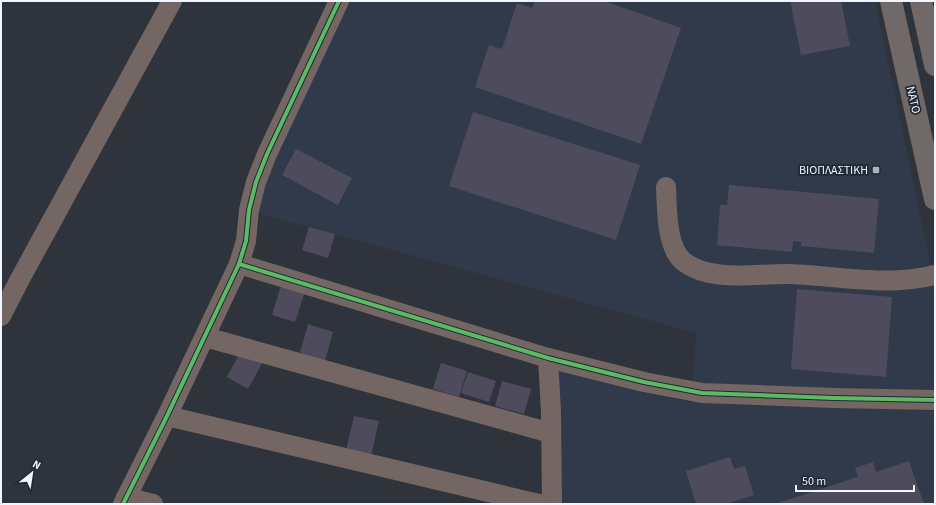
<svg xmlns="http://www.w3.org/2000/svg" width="936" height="505" viewBox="0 0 936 505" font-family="'Source Sans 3',sans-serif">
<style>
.built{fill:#303a4b}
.building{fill:#4e4b5c}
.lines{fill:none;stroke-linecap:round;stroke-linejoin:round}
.minor{stroke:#736663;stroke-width:20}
.major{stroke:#716967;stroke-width:22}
.cycleway-casing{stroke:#202835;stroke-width:6}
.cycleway{stroke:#5cba63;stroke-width:4}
.poi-dot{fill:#acb1ba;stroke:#202835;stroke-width:1.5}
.labels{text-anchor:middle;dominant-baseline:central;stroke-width:3.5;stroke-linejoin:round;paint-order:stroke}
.street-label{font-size:12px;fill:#f0f5fe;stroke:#202835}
.poi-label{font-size:12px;fill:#f0f5fe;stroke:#202835;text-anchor:end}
</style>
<rect width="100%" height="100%" fill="#2f333b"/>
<!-- built -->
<path class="built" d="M 347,1 L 875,1 L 935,285 L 935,504 L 559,504 L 552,367 L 630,388 L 692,403 L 696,333 L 253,212 L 260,184 Z"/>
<!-- building -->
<g class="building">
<path d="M 535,1 L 604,1 L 681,28 L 641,144 L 475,87 L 489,45 L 502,49 L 517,3 L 532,8 Z"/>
<path d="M 790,1 L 841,1 L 850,46 L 801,55 Z"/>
<path d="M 473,112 L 640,165 L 616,240 L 449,186 Z"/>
<path d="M 296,149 L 352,178 L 338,205 L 282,175 Z"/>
<path d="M 729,185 L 879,199 L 874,253 L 801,246 L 801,242 L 793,241 L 792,252 L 717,245 L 720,205 L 727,205 Z"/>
<path d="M 309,227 L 335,234 L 328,258 L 302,250 Z"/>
<path d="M 281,285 L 305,292 L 295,322 L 272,315 Z"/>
<path d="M 797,289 L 892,297 L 886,377 L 791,369 Z"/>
<path d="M 308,324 L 333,332 L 325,361 L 300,353 Z"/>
<path d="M 240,353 L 265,358 L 248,389 L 227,377 Z"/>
<path d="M 441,363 L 467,371 L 459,397 L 433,389 Z"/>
<path d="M 468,372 L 496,381 L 489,402 L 461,393 Z"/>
<path d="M 502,381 L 531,389 L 524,414 L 495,406 Z"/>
<path d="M 354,416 L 379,421 L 371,456 L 346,450 Z"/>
<path d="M 730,457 L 734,469 L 745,466 L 754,495 L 726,504 L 696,504 L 686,471 Z"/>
<path d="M 909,461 L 924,504 L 775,504 L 858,477 L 855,468 L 873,462 L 876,472 Z"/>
</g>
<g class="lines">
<!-- minor -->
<g class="minor">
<path d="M 666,187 C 667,208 666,248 684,262 C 712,283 758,273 790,274 C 839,276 887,287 935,275"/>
<path d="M 239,264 L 548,358 L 644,382 L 702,393 L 834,398 L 935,400"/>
<path d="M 1,316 L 20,279 L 172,1"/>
<path d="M 205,337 L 551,433"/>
<path d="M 548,358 L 551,412 L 552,504"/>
<path d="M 167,416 L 539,504"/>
<path d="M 126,497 L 153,504"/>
<path d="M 123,504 L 167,416 L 239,264 L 246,241 L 249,210 L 256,182 L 267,154 L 339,1"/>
</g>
<!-- major -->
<g class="major">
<path d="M 891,1 L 935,199"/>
<path d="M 921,1 L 935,65"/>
</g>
<!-- cycleway casing -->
<g class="cycleway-casing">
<g id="cycleway">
<path d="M 239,264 L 548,358 L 644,382 L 702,393 L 834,398 L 935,400"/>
<path d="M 123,504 L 167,416 L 239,264 L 246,241 L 249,210 L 256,182 L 267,154 L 339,1"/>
</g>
</g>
<!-- cycleway -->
<use href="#cycleway" class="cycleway"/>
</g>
<!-- markers -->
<rect class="poi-dot" x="872" y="166" width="8" height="8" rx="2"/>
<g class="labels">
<!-- street labels -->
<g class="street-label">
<text transform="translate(913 100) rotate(77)">ΝΑΤΟ</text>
</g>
<!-- poi labels -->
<g class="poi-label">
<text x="868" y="170">ΒΙΟΠΛΑΣΤΙΚΗ</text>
</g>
</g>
<!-- border -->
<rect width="936" height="505" fill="none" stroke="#f0f5fe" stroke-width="4"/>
<!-- north arrow -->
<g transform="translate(32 473) rotate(30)" stroke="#202835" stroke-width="3" paint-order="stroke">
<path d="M0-3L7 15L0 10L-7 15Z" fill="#f0f5fe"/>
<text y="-6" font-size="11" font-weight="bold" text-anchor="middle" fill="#f0f5fe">N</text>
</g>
<!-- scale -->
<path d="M796 485v6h118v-6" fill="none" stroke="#f0f5fe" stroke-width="2"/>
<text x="802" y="485" font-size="12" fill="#f0f5fe" stroke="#202835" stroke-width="3" paint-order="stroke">50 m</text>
</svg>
